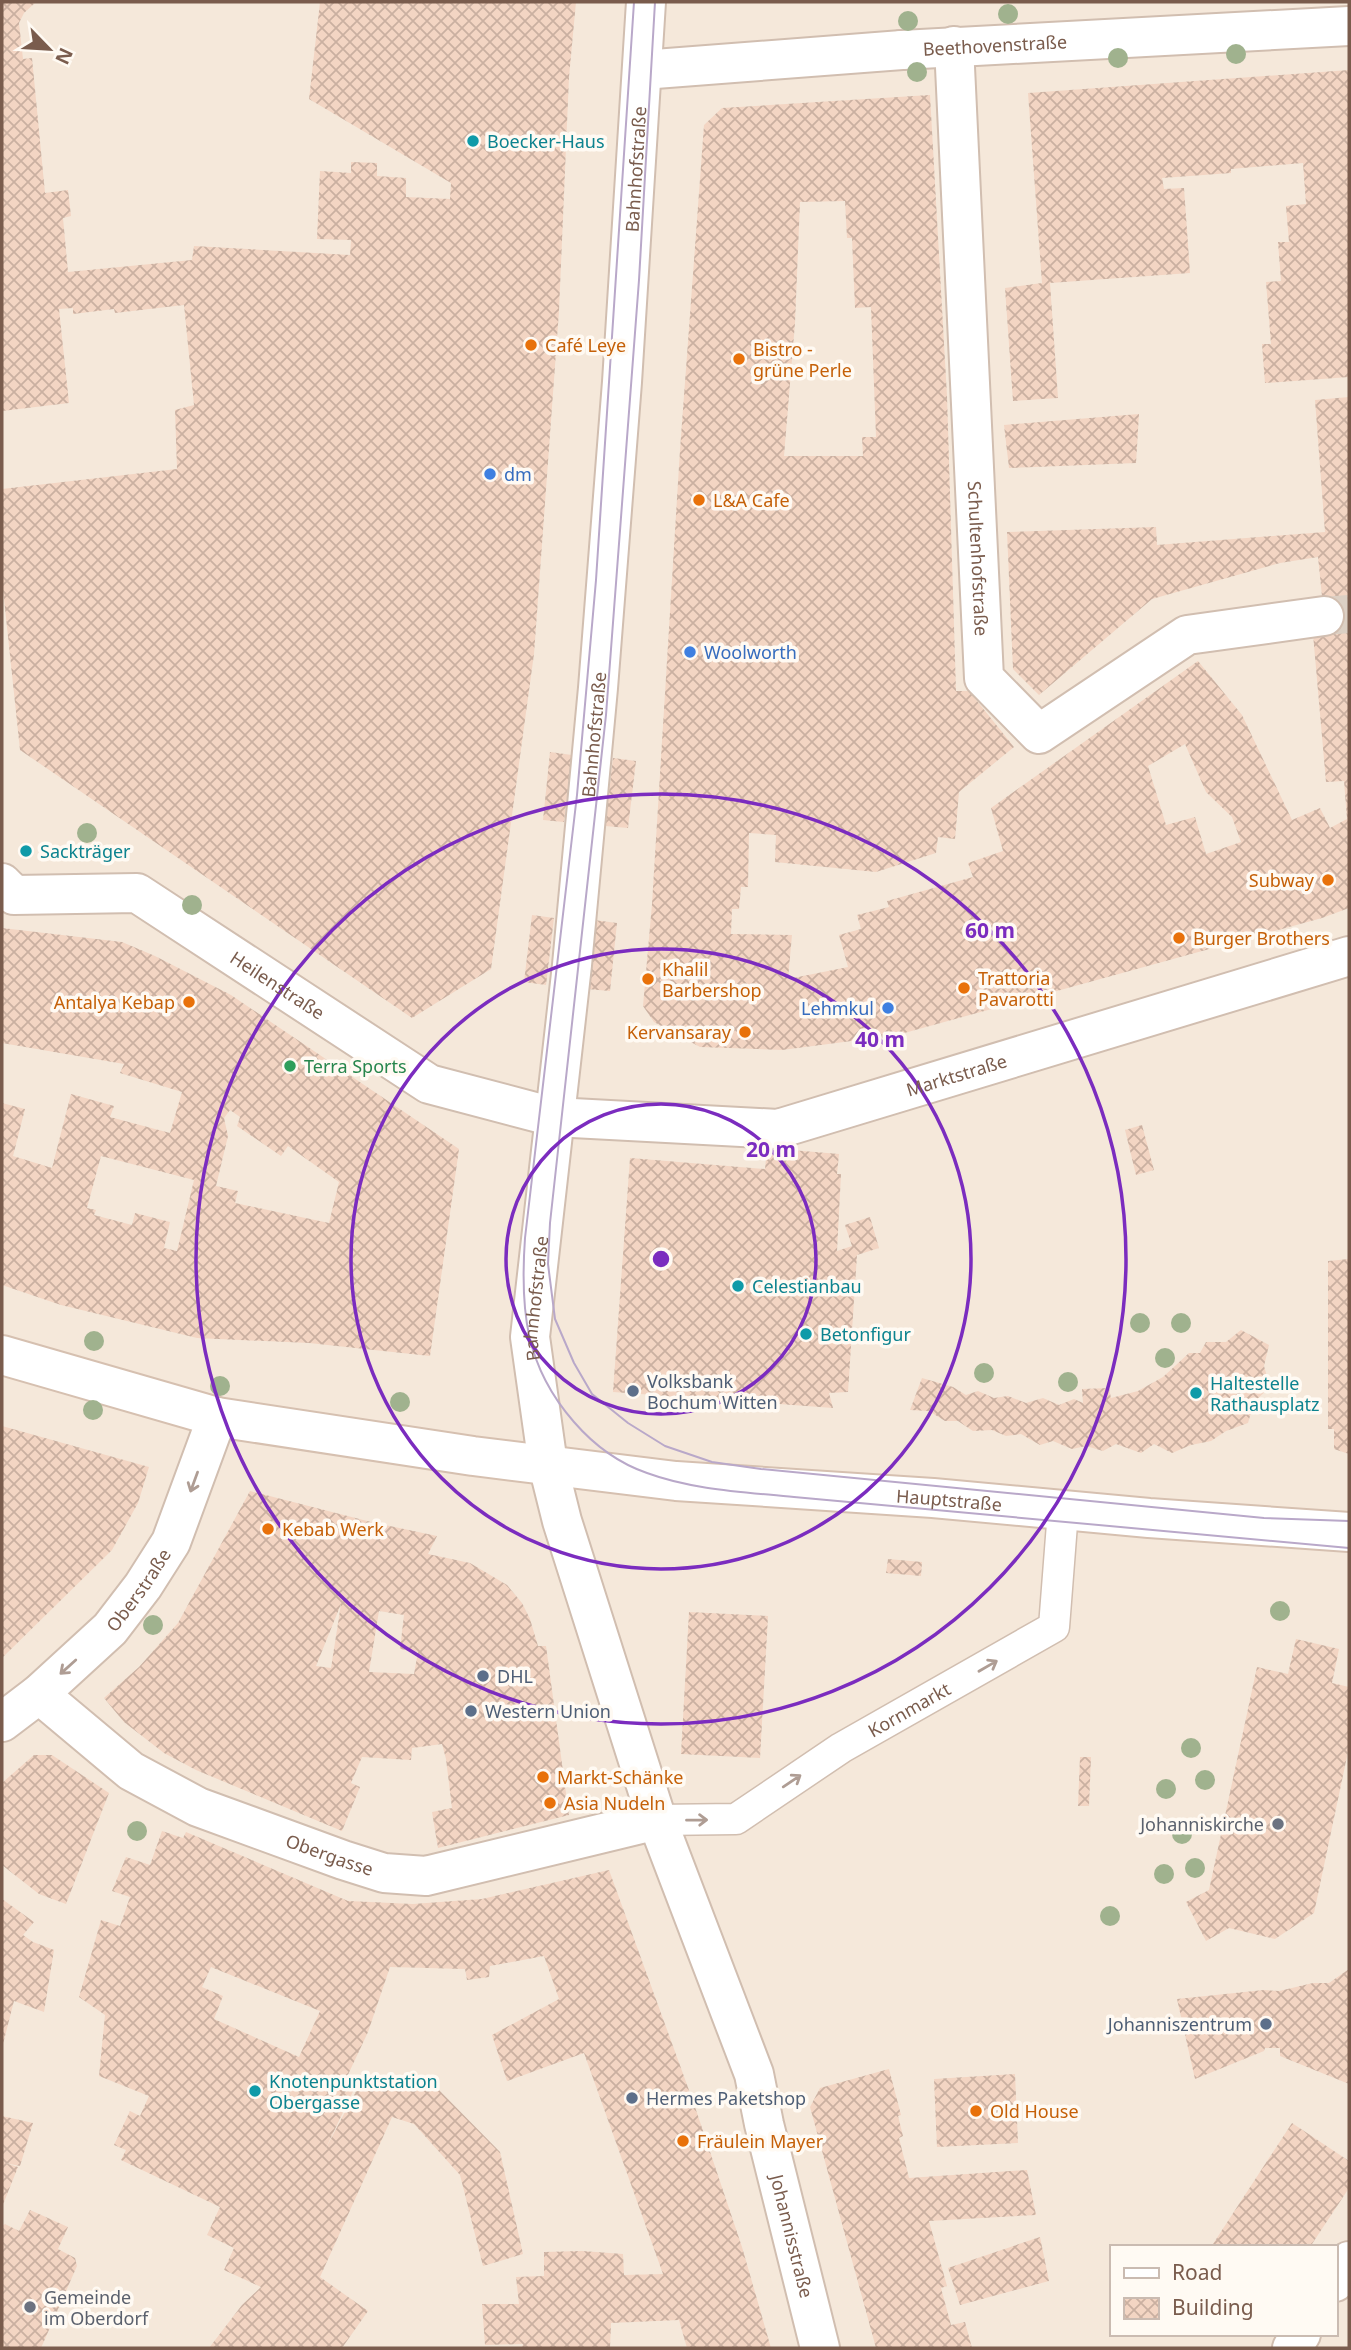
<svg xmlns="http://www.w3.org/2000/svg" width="1351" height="2350" viewBox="0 0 1351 2350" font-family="'Noto Sans',sans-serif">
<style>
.residential{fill:#f5e8da;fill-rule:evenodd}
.building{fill:url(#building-cross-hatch);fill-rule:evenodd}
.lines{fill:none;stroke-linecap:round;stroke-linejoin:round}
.minor-tunnel{stroke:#dcd0c4;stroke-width:38;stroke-dasharray:38 19;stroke-linecap:butt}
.service-casing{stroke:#d1beb0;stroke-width:33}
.pedestrian-casing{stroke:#d1beb0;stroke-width:42}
.minor-casing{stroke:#d1beb0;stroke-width:42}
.secondary-casing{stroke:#d6c0b0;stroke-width:42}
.service{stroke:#fff;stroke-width:30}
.pedestrian{stroke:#fff;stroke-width:38}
.minor{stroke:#fff;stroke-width:38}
.secondary{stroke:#fff;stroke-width:38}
.tram{stroke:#b9a8c9;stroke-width:2}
.tree{fill:#a0b28e}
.oneway{stroke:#af9d94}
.ring{fill:none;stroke:#7b2cbf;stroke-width:3.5}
.culture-dot{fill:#0f9aa8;stroke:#fffaf3;stroke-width:2.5}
.food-dot{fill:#e8710a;stroke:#fffaf3;stroke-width:2.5}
.shop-dot{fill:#3f7fe0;stroke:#fffaf3;stroke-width:2.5}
.leisure-dot{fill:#2e9e5b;stroke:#fffaf3;stroke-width:2.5}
.service-dot{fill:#5c6f8a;stroke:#fffaf3;stroke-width:2.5}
.worship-dot{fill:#6b7280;stroke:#fffaf3;stroke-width:2.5}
.labels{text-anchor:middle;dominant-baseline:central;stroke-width:7;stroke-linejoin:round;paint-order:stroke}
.street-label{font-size:18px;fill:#7a5c4d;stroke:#fffaf3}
.culture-label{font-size:18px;fill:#0d838f;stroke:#fffaf3;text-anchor:start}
.food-label{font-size:18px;fill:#c56008;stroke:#fffaf3;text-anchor:start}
.shop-label{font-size:18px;fill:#366cbe;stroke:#fffaf3;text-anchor:start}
.leisure-label{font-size:18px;fill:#27864d;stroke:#fffaf3;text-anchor:start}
.service-label{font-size:18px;fill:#4e5e75;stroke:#fffaf3;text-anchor:start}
.worship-label{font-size:18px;fill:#5b616d;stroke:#fffaf3;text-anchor:end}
.centre{fill:#7b2cbf;stroke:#fffaf3;stroke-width:3.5}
.ring-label{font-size:21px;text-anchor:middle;font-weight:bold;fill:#7b2cbf;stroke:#fffaf3;stroke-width:7;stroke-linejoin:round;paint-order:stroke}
</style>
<defs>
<pattern id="building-cross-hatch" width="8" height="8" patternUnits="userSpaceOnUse" patternTransform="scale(1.75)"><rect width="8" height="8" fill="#f3d5c3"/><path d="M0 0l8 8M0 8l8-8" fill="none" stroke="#cab0a1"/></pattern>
</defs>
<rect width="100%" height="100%" fill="#fdf6ec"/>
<!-- residential -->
<path class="residential" d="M 2,2 L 1349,2 L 1349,2348 L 2,2348 ZM 1111,2247 L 1335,2247 L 1335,2334 L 1111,2334 Z"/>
<!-- building -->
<g class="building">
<path d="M 2,2 L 36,2 L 24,13 L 19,23 L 23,59 L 32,58 L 45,193 L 68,190 L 71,216 L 63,218 L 68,272 L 192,260 L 194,246 L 350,255 L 351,240 L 317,239 L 320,171 L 351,173 L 351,162 L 377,163 L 377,176 L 406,178 L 406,197 L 450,199 L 451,183 L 309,99 L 320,2 L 576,2 L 569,77 L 559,311 L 534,654 L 491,969 L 412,1018 L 20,750 L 2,580 L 2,489 L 177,469 L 175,410 L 194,405 L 184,305 L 115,313 L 114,309 L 73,314 L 73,308 L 59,309 L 69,403 L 2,411 Z"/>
<path d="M 1349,70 L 1349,377 L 1265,383 L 1262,344 L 1271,344 L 1266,282 L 1281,281 L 1278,242 L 1289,242 L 1286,206 L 1306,204 L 1303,163 L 1231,169 L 1231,173 L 1162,178 L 1164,189 L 1184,188 L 1190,273 L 1050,283 L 1058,398 L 1013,401 L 1005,288 L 1042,283 L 1028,93 Z"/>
<path d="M 930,95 L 947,396 L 956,691 L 969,691 L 1014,747 L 959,792 L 955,839 L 938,837 L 936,853 L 876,872 L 775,862 L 776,835 L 749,833 L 748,887 L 741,887 L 739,909 L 732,909 L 731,934 L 792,935 L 788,979 L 848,967 L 839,935 L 861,929 L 857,915 L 889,907 L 887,901 L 973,877 L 968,863 L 1003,851 L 991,808 L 1198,661 L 1242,715 L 1292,820 L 1320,808 L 1330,828 L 1347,819 L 1344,781 L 1326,782 L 1313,634 L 1324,616 L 1318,557 L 1280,563 L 1152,599 L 1039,695 L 1013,669 L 1007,532 L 1156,527 L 1157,545 L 1325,532 L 1315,400 L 1349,397 L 1349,908 L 1322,918 L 868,1043 L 867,1039 L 782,1050 L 700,1047 L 654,1022 L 643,1006 L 652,904 L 680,450 L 704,125 L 722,108 ZM 845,201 L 847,238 L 852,238 L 855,308 L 871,307 L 876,437 L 862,437 L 863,456 L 784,456 L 795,323 L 800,202 ZM 1185,744 L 1206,792 L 1232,817 L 1241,842 L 1206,854 L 1195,817 L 1166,825 L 1148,766 Z"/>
<path d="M 1139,414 L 1136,463 L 1009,468 L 1004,425 Z"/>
<path d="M 550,752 L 572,755 L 564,822 L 543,820 Z"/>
<path d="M 613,758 L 636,761 L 628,828 L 605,826 Z"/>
<path d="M 532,915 L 554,918 L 546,985 L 524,982 Z"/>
<path d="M 594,920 L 617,923 L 610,991 L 587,989 Z"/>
<path d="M 2,928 L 122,942 L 155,956 L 231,995 L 459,1149 L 430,1356 L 309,1343 L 197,1338 L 61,1305 L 2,1285 L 2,1103 L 25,1109 L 13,1156 L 52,1168 L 71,1094 L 114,1106 L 110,1117 L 170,1133 L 182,1092 L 120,1073 L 124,1064 L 2,1043 ZM 230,1110 L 240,1117 L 237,1126 L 281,1156 L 288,1146 L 339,1182 L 329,1223 L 235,1203 L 238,1191 L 216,1186 L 228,1136 L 224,1118 ZM 101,1156 L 194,1180 L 177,1251 L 164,1248 L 170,1222 L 135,1213 L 132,1225 L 94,1215 L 96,1210 L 87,1208 Z"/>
<path d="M 1142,1125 L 1154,1170 L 1136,1175 L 1125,1130 Z"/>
<path d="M 767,1148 L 839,1154 L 837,1174 L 841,1174 L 837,1251 L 852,1246 L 845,1225 L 870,1217 L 879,1248 L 857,1255 L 848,1392 L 829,1393 L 833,1408 L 613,1392 L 630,1158 L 765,1169 Z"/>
<path d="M 1349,1259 L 1349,1454 L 1334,1449 L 1334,1429 L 1328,1429 L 1328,1261 Z"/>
<path d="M 1241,1330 L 1269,1345 L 1264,1366 L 1270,1387 L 1254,1402 L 1248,1423 L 1226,1431 L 1211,1441 L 1191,1445 L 1172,1453 L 1154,1444 L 1141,1453 L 1116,1444 L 1103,1451 L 1086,1446 L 1072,1449 L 1053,1441 L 1040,1445 L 1021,1434 L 1006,1436 L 992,1430 L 973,1431 L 958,1421 L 945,1421 L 929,1411 L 910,1410 L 922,1378 L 953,1387 L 966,1395 L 978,1391 L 994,1398 L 1008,1396 L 1026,1403 L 1043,1398 L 1059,1405 L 1074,1399 L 1083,1403 L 1082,1389 L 1109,1388 L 1111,1398 L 1138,1391 L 1163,1377 L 1189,1353 L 1200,1353 L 1206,1342 L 1226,1342 Z"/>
<path d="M 2,1426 L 149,1467 L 138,1503 L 112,1550 L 2,1658 Z"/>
<path d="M 250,1491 L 371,1522 L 437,1536 L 428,1554 L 470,1563 L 507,1585 L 522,1603 L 530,1619 L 538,1646 L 546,1646 L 569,1815 L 438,1848 L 432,1812 L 452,1808 L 446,1759 L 442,1744 L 412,1748 L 411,1760 L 362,1757 L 351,1783 L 360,1787 L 342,1831 L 196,1770 L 164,1753 L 124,1722 L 104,1698 L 139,1667 L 178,1623 ZM 341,1604 L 331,1668 L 316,1666 ZM 379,1611 L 404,1615 L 400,1649 L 418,1652 L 414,1674 L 369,1672 Z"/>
<path d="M 888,1559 L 922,1562 L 921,1576 L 886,1573 Z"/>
<path d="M 689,1612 L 768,1616 L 760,1758 L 681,1754 Z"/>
<path d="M 1296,1639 L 1339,1649 L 1332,1683 L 1349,1687 L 1349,1747 L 1314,1913 L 1275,1939 L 1229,1928 L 1206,1941 L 1186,1902 L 1209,1890 L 1257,1667 L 1288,1674 Z"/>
<path d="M 34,1755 L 52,1755 L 109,1793 L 66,1904 L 39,1894 L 2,1865 L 2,1783 Z"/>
<path d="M 1080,1757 L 1091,1757 L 1089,1806 L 1078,1806 Z"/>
<path d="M 162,1831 L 183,1838 L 186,1832 L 348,1901 L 413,1904 L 482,1899 L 609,1870 L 694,2104 L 742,2247 L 771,2348 L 687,2348 L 679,2320 L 611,2323 L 610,2348 L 522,2348 L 523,2344 L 485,2345 L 482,2304 L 519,2304 L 516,2277 L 544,2276 L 544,2252 L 582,2251 L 623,2254 L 624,2275 L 663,2274 L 584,2053 L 507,2081 L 492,2035 L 559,1999 L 544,1956 L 490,1966 L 489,1977 L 467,1980 L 465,1969 L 390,1967 L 368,2032 L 346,2079 L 357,2083 L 325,2150 L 364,2076 L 401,2090 L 408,2075 L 437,2088 L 500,2152 L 523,2254 L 483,2266 L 460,2175 L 414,2124 L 392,2117 L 320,2277 L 368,2311 L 342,2348 L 209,2348 L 242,2305 L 261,2287 L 224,2270 L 234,2248 L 207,2235 L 220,2207 L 121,2160 L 126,2150 L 114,2145 L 130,2111 L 140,2116 L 149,2096 L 99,2076 L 105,2015 L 79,1997 L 101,1920 L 120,1926 L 130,1897 L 112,1891 L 126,1857 L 150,1865 ZM 211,1967 L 320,2011 L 299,2057 L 214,2019 L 223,1996 L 202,1987 Z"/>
<path d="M 2,1899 L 34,1922 L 23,1935 L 33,1942 L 54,1950 L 44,2012 L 14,2001 L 3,2044 Z"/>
<path d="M 1349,1969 L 1349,2084 L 1280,2056 L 1280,2048 L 1265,2048 L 1264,2051 L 1195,2079 L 1177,1999 L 1264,1990 L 1279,1991 L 1313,1983 L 1329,1983 Z"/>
<path d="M 889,2069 L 901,2115 L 898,2116 L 903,2136 L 899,2138 L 909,2178 L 1027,2170 L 1036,2215 L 929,2221 L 947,2286 L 941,2288 L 951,2325 L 965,2322 L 972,2348 L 876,2348 L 810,2107 L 820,2088 Z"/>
<path d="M 1015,2074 L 1018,2143 L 937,2147 L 934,2079 Z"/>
<path d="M 2,2116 L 33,2123 L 20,2166 L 5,2163 L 18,2167 L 2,2207 Z"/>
<path d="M 1292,2123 L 1349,2161 L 1349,2188 L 1310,2247 L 1211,2247 Z"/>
<path d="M 30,2210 L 68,2227 L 58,2249 L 75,2258 L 77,2266 L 41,2348 L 2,2348 L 2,2226 L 5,2224 L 19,2231 Z"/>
<path d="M 1040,2237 L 1049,2281 L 960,2305 L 948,2268 Z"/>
</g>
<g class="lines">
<!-- minor-tunnel -->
<path class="minor-tunnel" d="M 1324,616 L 1349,614"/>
<!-- service casing -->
<g class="service-casing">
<g id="service">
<path id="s1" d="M 657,1820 L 736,1819 L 841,1748 L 1054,1627 L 1063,1511"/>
</g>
</g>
<!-- pedestrian casing -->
<g class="pedestrian-casing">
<g id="pedestrian">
<path d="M 642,70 L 902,50"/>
<path id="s2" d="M 2,883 L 14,895 L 137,893 L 429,1084 L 554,1117 L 778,1129 L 1349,956"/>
<path id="s3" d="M 548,1465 L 530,1337 L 572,965 L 598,688 L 622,382 L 646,2"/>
</g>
</g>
<!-- minor casing -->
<g class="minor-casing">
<g id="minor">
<path id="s4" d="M 954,46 L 984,678 L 1039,734 L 1187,635 L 1324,616"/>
<path id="s5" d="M 902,50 L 1349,26"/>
<path id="s6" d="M 548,1465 L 562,1521 L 657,1820 L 754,2074 L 764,2124 L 820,2348"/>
<path id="s7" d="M 39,1694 L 131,1771 L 198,1807 L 343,1860 L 384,1873 L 426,1876 L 657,1820"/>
<path id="s8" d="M 2,1722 L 39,1694 L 110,1629 L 143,1586 L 171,1542 L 217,1417"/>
<path d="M 1335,2282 L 1349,2261"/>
<path d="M 1292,2348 L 1301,2334"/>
</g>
</g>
<!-- secondary casing -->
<g class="secondary-casing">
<g id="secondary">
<path id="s9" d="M 2,1355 L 217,1417 L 473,1456 L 676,1481 L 933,1498 L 1149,1518 L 1349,1532"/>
</g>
</g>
<!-- service -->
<use href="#service" class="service"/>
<!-- pedestrian -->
<use href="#pedestrian" class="pedestrian"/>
<!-- minor -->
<use href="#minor" class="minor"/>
<!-- secondary -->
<use href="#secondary" class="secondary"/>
<!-- tram -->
<g class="tram">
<path d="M 634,2 L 596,580 L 577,795 L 525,1238 C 520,1310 525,1366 574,1422 C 594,1445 618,1463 647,1473 C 693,1490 745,1492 794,1497 L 1349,1548"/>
<path d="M 655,2 L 639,280 L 606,715 L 550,1223 L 548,1264 L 555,1319 L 574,1363 L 592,1394 L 628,1423 L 665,1446 L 712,1462 L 761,1469 L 1264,1518 L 1349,1521"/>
</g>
</g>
<!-- trees -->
<g class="tree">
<circle cx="1008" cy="14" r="10"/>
<circle cx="908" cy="21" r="10"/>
<circle cx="1236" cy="54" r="10"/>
<circle cx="1118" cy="58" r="10"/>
<circle cx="917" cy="72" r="10"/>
<circle cx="87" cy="833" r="10"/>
<circle cx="192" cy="905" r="10"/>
<circle cx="1140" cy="1323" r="10"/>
<circle cx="1181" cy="1323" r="10"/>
<circle cx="94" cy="1341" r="10"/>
<circle cx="1165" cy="1358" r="10"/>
<circle cx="984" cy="1373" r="10"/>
<circle cx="1068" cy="1382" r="10"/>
<circle cx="220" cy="1386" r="10"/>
<circle cx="400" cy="1402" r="10"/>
<circle cx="93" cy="1410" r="10"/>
<circle cx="1280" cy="1611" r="10"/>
<circle cx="153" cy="1625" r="10"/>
<circle cx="1191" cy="1748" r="10"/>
<circle cx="1205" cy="1780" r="10"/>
<circle cx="1166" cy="1789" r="10"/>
<circle cx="137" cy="1831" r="10"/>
<circle cx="1182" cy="1834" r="10"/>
<circle cx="1195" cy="1868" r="10"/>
<circle cx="1164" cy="1874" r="10"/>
<circle cx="1110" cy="1916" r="10"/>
</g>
<!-- one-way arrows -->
<defs><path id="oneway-shaft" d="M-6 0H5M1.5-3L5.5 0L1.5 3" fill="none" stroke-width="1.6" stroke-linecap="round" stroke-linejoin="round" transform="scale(1.75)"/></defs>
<g class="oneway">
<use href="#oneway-shaft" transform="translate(194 1482) rotate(110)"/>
<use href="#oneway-shaft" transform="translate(988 1666) rotate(-30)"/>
<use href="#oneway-shaft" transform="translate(68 1667) rotate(138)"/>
<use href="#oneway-shaft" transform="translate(792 1781) rotate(-34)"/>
<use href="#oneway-shaft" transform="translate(697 1820) rotate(-1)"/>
</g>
<!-- distance rings -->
<g class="ring">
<circle cx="661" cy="1259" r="155"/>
<circle cx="661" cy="1259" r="310"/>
<circle cx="661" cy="1259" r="465"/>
</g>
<!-- markers -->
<g class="culture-dot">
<circle cx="473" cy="141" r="7"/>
<circle cx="26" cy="851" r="7"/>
<circle cx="738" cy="1286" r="7"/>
<circle cx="806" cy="1334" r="7"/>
<circle cx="1196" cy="1393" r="7"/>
<circle cx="255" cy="2091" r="7"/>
</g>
<g class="food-dot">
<circle cx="531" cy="345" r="7"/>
<circle cx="739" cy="359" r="7"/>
<circle cx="699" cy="500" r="7"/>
<circle cx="1328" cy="880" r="7"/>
<circle cx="1179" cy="938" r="7"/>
<circle cx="648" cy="979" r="7"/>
<circle cx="964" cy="988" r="7"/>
<circle cx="189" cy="1002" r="7"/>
<circle cx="745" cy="1032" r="7"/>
<circle cx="268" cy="1529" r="7"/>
<circle cx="543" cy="1777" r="7"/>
<circle cx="550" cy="1803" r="7"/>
<circle cx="976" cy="2111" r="7"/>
<circle cx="683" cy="2141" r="7"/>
</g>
<g class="shop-dot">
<circle cx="490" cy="474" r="7"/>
<circle cx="690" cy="652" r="7"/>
<circle cx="888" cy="1008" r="7"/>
</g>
<circle class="leisure-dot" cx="290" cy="1066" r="7"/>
<g class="service-dot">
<circle cx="633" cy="1391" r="7"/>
<circle cx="483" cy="1676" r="7"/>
<circle cx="471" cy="1711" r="7"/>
<circle cx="1266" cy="2024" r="7"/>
<circle cx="632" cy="2098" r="7"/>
</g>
<g class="worship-dot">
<circle cx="1278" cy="1824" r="7"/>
<circle cx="30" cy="2307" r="7"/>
</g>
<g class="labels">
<!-- street labels -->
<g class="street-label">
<text stroke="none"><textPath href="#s5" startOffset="93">Beethovenstraße</textPath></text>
<text stroke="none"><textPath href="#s3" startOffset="1302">Bahnhofstraße</textPath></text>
<text stroke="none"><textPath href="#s4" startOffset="513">Schultenhofstraße</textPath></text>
<text stroke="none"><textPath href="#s3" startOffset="735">Bahnhofstraße</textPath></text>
<text stroke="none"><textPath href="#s2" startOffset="308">Heilenstraße</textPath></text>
<text stroke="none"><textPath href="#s2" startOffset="1029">Marktstraße</textPath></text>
<text stroke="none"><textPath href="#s3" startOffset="168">Bahnhofstraße</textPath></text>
<text stroke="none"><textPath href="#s9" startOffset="961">Hauptstraße</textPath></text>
<text stroke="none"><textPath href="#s8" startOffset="191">Oberstraße</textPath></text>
<text stroke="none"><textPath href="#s1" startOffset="284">Kornmarkt</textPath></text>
<text stroke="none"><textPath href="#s7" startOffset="336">Obergasse</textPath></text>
<text stroke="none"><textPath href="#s6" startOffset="810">Johannisstraße</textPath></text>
</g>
<!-- culture labels -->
<g class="culture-label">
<text x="487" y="141">Boecker-Haus</text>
<text x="40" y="851">Sackträger</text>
<text x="752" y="1286">Celestianbau</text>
<text x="820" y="1334">Betonfigur</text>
<text x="1210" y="1383">Haltestelle<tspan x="1210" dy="21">Rathausplatz</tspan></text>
<text x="269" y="2081">Knotenpunktstation<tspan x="269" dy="21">Obergasse</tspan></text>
</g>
<!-- food labels -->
<g class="food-label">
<text x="545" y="345">Café Leye</text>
<text x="753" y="349">Bistro -<tspan x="753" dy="21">grüne Perle</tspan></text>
<text x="713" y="500">L&amp;A Cafe</text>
<text x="1314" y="880" text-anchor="end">Subway</text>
<text x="1193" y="938">Burger Brothers</text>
<text x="662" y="969">Khalil<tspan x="662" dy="21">Barbershop</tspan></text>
<text x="978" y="978">Trattoria<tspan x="978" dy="21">Pavarotti</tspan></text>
<text x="175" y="1002" text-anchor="end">Antalya Kebap</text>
<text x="731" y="1032" text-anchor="end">Kervansaray</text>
<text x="282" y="1529">Kebab Werk</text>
<text x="557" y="1777">Markt-Schänke</text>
<text x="564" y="1803">Asia Nudeln</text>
<text x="990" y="2111">Old House</text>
<text x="697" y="2141">Fräulein Mayer</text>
</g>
<!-- shop labels -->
<g class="shop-label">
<text x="504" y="474">dm</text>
<text x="704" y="652">Woolworth</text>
<text x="874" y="1008" text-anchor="end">Lehmkul</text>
</g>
<!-- leisure labels -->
<g class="leisure-label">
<text x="304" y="1066">Terra Sports</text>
</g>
<!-- service labels -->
<g class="service-label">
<text x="647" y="1381">Volksbank<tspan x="647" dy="21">Bochum Witten</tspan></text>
<text x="497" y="1676">DHL</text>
<text x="485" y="1711">Western Union</text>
<text x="1252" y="2024" text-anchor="end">Johanniszentrum</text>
<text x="646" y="2098">Hermes Paketshop</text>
</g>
<!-- worship labels -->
<g class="worship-label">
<text x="1264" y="1824">Johanniskirche</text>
<text x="44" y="2297" text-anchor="start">Gemeinde<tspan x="44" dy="21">im Oberdorf</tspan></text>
</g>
</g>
<circle cx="661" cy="1259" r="10" class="centre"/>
<g class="ring-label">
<text x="990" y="938">60 m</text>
<text x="880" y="1047">40 m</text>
<text x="771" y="1157">20 m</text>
</g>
<!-- border -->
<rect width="1351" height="2350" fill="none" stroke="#7a5c4d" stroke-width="7"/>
<!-- legend -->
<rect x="1110" y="2245" width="228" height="91" fill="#fffaf3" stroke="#cabbb1" stroke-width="2"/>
<rect x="1124" y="2268" width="35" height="10" fill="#ffffff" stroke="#cabbb1" stroke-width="2"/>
<text x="1172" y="2280" font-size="21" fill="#7a5c4d">Road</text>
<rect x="1124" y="2298" width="35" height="21" fill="url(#building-cross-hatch)" stroke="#cabbb1" stroke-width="2"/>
<text x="1172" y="2315" font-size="21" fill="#7a5c4d">Building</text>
<!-- north arrow -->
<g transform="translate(49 49) rotate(115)" stroke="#fffaf3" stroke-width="5" paint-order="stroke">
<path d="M0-5L12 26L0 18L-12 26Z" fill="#7a5c4d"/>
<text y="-10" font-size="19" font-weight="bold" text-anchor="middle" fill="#7a5c4d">N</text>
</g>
</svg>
